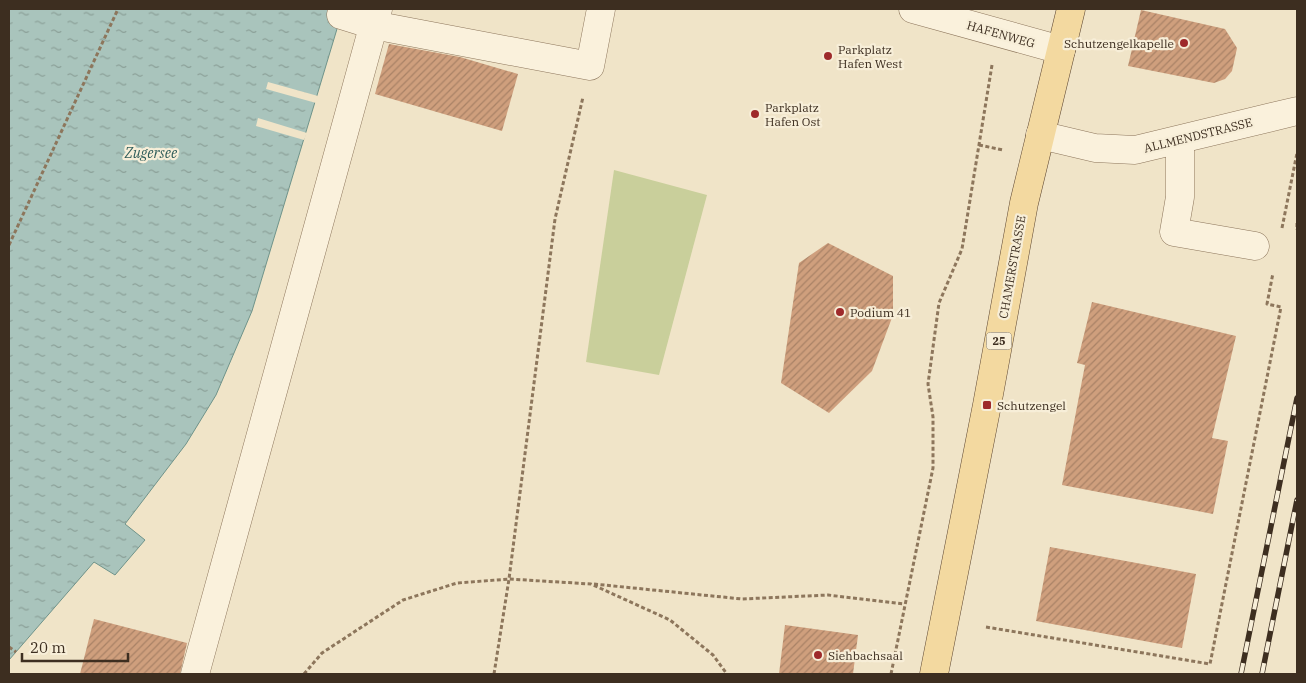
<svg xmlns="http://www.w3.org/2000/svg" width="1306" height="683" viewBox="0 0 1306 683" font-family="'IBM Plex Serif',serif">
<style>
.green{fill:#c9cf9b}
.water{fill:url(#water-ripples);stroke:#6f938a}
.pier{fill:#f0e4c8}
.building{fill:url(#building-hatch)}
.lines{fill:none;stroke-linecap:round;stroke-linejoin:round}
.minor-casing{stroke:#8d765c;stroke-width:29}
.major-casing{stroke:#5b4430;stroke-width:29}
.path{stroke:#8d765c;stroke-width:3;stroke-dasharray:4 2.5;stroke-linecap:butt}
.minor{stroke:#faf1dc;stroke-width:28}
.major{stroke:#f3d9a0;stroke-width:28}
.rail-casing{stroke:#3d2e20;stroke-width:5.5}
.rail{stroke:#f7eed8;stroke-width:4;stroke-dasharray:11;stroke-linecap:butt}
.poi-dot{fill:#9e2a2b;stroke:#f7eed8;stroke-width:2}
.labels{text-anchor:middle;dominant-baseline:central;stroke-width:4.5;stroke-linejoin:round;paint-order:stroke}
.shield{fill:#f7eed8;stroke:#756857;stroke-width:1}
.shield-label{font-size:11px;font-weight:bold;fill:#3d2e20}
.street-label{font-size:12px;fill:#3d2e20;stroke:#f7eed8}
.poi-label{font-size:12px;fill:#3d2e20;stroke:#f7eed8;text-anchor:start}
.water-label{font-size:14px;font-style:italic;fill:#2f5d5a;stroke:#f7eed8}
</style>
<defs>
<pattern id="water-ripples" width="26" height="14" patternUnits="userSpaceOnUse" patternTransform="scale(1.25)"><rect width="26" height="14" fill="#a9c4bc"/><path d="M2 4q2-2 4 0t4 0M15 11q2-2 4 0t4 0" fill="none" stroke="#8ba098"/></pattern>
<pattern id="building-hatch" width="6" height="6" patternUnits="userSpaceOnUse" patternTransform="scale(1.25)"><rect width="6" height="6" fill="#cf9f7d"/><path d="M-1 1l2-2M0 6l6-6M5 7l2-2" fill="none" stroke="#a98266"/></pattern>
</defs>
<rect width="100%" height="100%" fill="#f0e4c8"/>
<!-- green -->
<path class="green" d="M 614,170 L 707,195 L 659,375 L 586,362 Z"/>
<!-- water -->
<path class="water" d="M 9,9 L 343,9 L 252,311 L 216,395 L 186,444 L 125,524 L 145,540 L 115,575 L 94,562 L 9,660 Z"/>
<!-- pier -->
<g class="pier">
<path d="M 268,82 L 318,96 L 316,103 L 266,89 Z"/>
<path d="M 258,118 L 307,133 L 304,140 L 256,126 Z"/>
</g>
<!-- building -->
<g class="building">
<path d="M 1141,10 L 1225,29 L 1237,48 L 1232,71 L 1225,79 L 1214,83 L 1128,66 Z"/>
<path d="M 389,44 L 460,57 L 518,74 L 502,131 L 375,94 Z"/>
<path d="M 828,243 L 893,276 L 893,315 L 872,371 L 829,413 L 781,383 L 799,263 Z"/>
<path d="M 1092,302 L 1236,336 L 1212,438 L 1228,441 L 1213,514 L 1062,485 L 1085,365 L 1077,363 Z"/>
<path d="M 1050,547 L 1196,574 L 1182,648 L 1036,621 Z"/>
<path d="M 94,619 L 187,643 L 180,674 L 80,674 Z"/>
<path d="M 785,625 L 858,635 L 853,674 L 779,674 Z"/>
</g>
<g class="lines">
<!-- minor casing -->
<g class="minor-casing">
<g id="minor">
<path d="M 343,9 L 341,15 L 373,25 L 590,66 L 601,9"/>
<path d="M 913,9 L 1061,50"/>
<path d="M 1040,135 L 1095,148 L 1135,150 L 1297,111"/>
<path d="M 1180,140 L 1180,197 L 1174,232 L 1255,246"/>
<path d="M 195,674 L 378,9"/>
</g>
</g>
<!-- major casing -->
<g class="major-casing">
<path id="major" d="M 934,674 L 987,405 L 1024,203 L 1071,9"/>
</g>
<!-- path -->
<g class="path">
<path d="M 979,145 L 1003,150"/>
<path d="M 1297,223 L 1297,230"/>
<path d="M 1282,228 L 1297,153"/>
<path d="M 9,245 L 118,9"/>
<path d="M 594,584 L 742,599 L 828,595 L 904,604"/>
<path d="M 986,627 L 1210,664 L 1281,307 L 1267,304 L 1273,273"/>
<path d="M 9,647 L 16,652"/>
<path d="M 304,674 L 322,653 L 403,600 L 457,583 L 509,579 L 591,584 L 670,620 L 713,655 L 727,674"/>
<path d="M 494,674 L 509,579 L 555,219 L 583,97"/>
<path d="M 891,674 L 933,468 L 933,417 L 928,384 L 939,303 L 962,249 L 992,65"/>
</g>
<!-- minor -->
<use href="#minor" class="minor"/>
<!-- major -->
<use href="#major" class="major"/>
<!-- rail casing -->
<g class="rail-casing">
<g id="rail">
<path d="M 1241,674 L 1297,398"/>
<path d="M 1262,674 L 1297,500"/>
</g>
</g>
<!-- rail -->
<use href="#rail" class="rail"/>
</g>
<!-- markers -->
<g class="poi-dot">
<circle cx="1184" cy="43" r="5"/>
<circle cx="828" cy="56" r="5"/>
<circle cx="755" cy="114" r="5"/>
<circle cx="840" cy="312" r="5"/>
<rect x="982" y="400" width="10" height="10" rx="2.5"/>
<circle cx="818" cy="655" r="5"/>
</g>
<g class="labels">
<!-- shield labels -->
<rect class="shield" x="986.5" y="332.5" width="25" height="17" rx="4"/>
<g class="shield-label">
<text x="999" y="341">25</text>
</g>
<!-- street labels -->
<g class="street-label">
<text transform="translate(1001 34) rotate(16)">HAFENWEG</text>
<text transform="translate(1198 135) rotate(-14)">ALLMENDSTRASSE</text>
<text transform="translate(1012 267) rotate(-80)">CHAMERSTRASSE</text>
</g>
<!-- poi labels -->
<g class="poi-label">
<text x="1174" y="43" text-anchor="end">Schutzengelkapelle</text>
<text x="838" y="49">Parkplatz<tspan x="838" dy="14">Hafen West</tspan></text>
<text x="765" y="107">Parkplatz<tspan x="765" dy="14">Hafen Ost</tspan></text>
<text x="850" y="312">Podium 41</text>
<text x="997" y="405">Schutzengel</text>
<text x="828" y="655">Siehbachsaal</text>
</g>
<!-- water labels -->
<g class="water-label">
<text x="151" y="153">Zugersee</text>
</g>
</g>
<!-- border -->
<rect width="1306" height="683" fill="none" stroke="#3d2e20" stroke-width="20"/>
<!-- scale -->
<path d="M22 653v8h106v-8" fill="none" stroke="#3d2e20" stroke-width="2.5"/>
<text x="30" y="653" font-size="15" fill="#3d2e20" stroke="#f7eed8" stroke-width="4" paint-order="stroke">20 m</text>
</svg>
